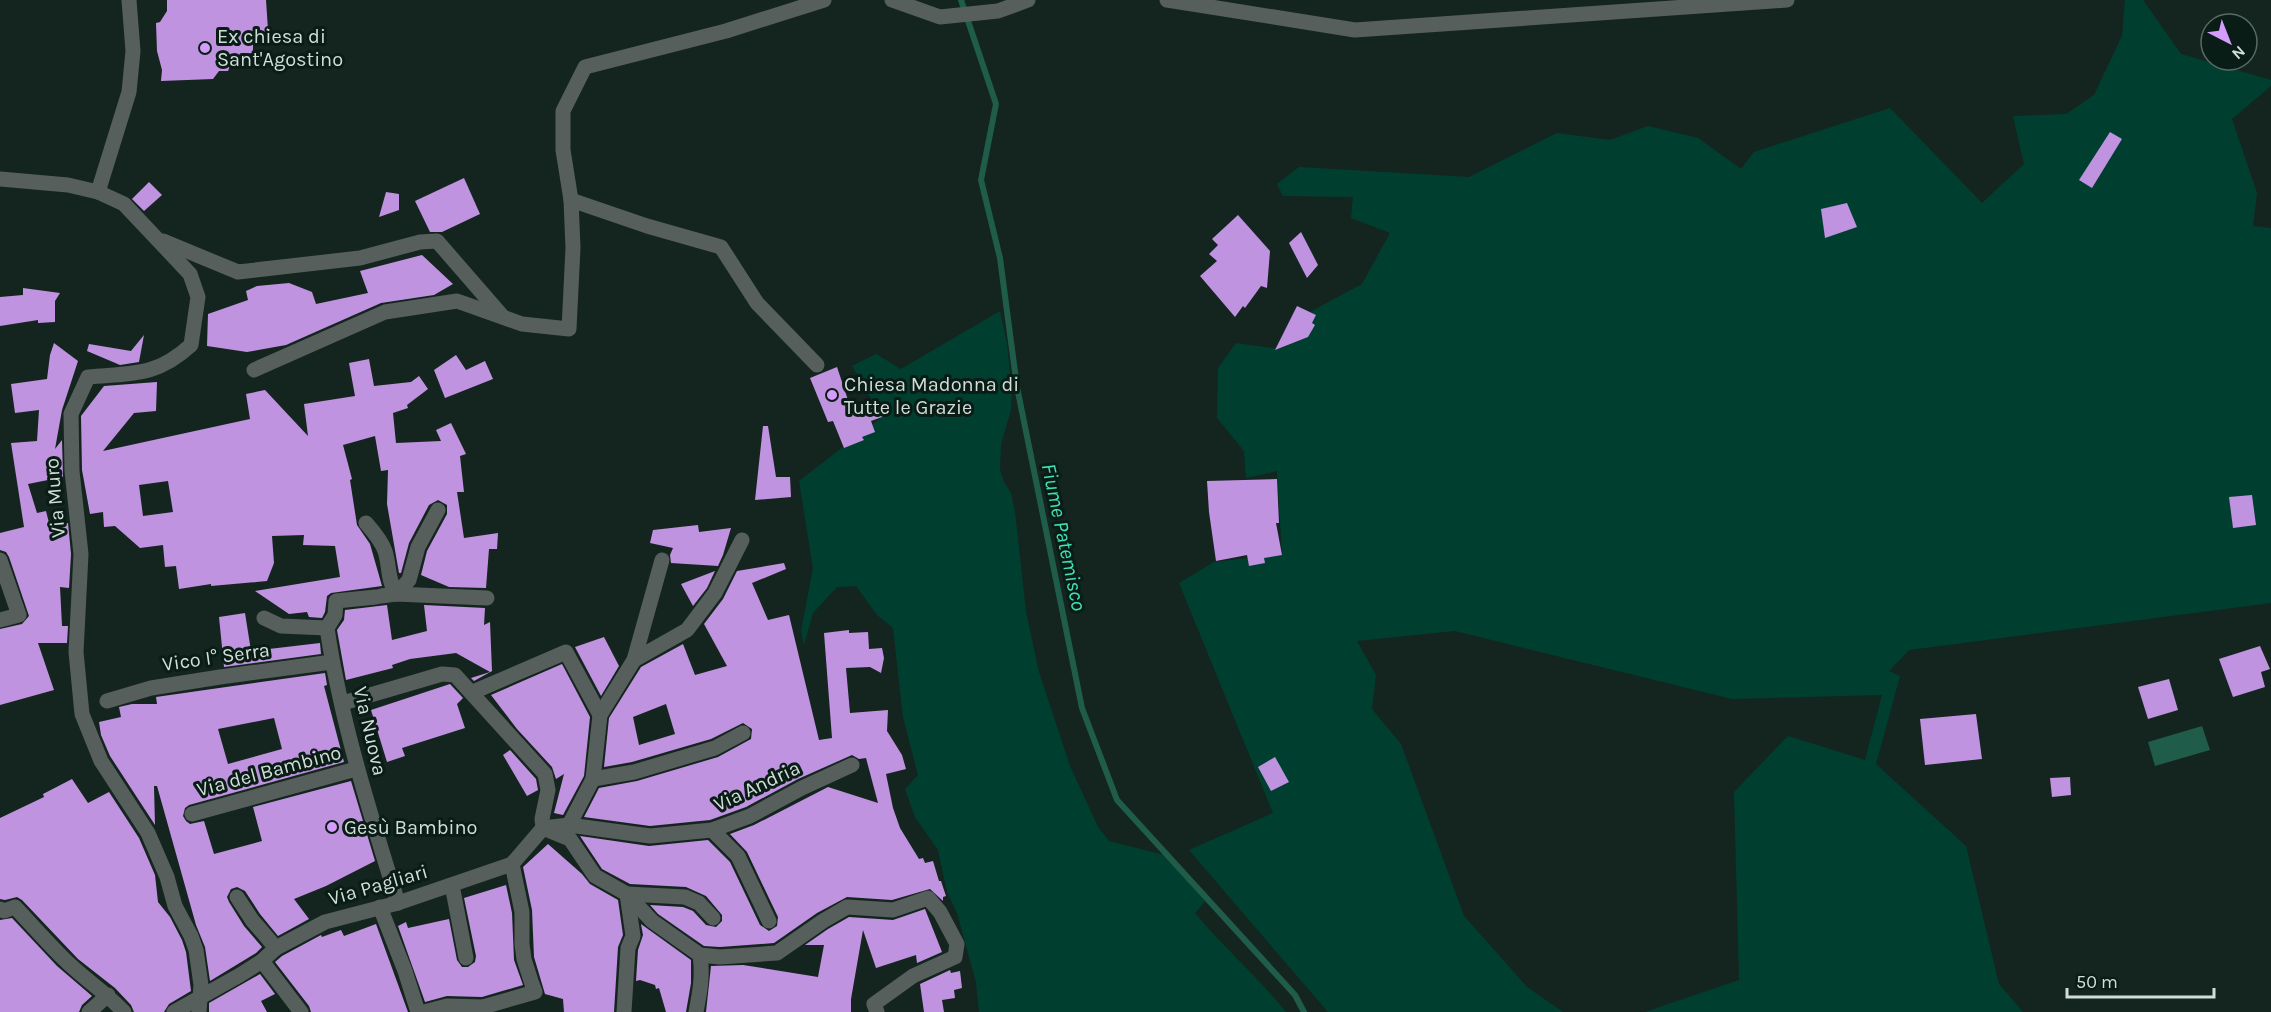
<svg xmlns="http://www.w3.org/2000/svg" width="2271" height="1012" viewBox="0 0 2271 1012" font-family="Karla,sans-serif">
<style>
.green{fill:#003f2f}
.water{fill:#1f5c4a}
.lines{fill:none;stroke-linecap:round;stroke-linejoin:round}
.stream{stroke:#1f5c4a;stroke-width:6}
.building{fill:#c093e0;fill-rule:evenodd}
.minor{stroke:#575f5c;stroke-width:15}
.poi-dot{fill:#d49cfc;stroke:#0a1c16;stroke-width:2}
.labels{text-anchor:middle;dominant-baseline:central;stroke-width:6;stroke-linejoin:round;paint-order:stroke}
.poi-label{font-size:20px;fill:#d2ddd8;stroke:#0a1c16;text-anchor:start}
.street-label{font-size:20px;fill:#d2ddd8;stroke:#0a1c16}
.water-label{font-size:21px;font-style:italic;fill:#3ee2b4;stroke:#0a1c16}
</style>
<rect width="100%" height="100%" fill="#14251f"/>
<!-- green -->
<g class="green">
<path d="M 2125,0 L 2143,0 L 2181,54 L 2271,80 L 2271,86 L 2232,119 L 2257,193 L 2253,226 L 2271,228 L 2271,603 L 1909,650 L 1889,671 L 1900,676 L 1876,764 L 1966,846 L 1999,984 L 2023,1012 L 1645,1012 L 1739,980 L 1734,792 L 1788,736 L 1865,760 L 1882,695 L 1732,699 L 1455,631 L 1357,641 L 1376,675 L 1372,709 L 1401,744 L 1464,916 L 1527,987 L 1563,1012 L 1328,1012 L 1189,850 L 1273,813 L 1179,583 L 1214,562 L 1282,554 L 1277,471 L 1246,478 L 1244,451 L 1217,418 L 1218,368 L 1236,343 L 1279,349 L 1308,337 L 1310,312 L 1362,284 L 1390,233 L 1351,218 L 1353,197 L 1283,196 L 1277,184 L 1299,167 L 1469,177 L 1557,133 L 1610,140 L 1648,126 L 1698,138 L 1741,169 L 1754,152 L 1890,108 L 1982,203 L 2024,164 L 2013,116 L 2066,114 L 2094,95 L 2122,36 Z"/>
<path d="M 1000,311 L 1007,343 L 1012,391 L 1011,410 L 1001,444 L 1000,470 L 1004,482 L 1011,493 L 1015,512 L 1026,612 L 1039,672 L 1070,766 L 1098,827 L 1109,841 L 1164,855 L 1209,897 L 1195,913 C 1224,948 1258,977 1286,1012 L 979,1012 L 976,982 L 957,913 L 947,892 L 938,850 L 915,817 L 905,789 L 918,775 L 903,717 L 893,628 L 877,615 L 856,586 L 837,587 L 813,613 L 804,645 L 801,631 L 813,568 L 799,481 L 882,417 L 852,366 L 876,354 L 901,369 Z"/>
</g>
<!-- water -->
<path class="water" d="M 2202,726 L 2210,750 L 2155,766 L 2148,742 Z"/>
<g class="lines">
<!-- stream -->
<path class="stream" d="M 961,0 L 996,104 L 981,180 L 1000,258 L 1017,387 L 1082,708 L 1117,800 L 1295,995 L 1304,1012"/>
</g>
<!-- building -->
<g class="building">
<path d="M 167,0 L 266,0 L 269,45 L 253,45 L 253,53 L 242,54 L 230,66 L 228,71 L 219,71 L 213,79 L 161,81 L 162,70 L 157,51 L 156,23 L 160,22 L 167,11 Z"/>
<path d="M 2110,132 L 2122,139 L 2092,188 L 2079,180 Z"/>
<path d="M 464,178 L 480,214 L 442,232 L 430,232 L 415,201 Z"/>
<path d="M 149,182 L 162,195 L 144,211 L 132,199 Z"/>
<path d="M 386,192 L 399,194 L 399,210 L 379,217 Z"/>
<path d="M 1847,203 L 1857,227 L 1825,238 L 1821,209 Z"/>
<path d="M 1238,215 L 1270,251 L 1267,288 L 1261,286 L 1245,308 L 1243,306 L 1235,317 L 1200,276 L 1217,261 L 1209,254 L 1218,245 L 1212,239 Z"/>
<path d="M 1301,232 L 1318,265 L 1307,278 L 1289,243 Z"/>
<path d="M 422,255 L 453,284 L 434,295 L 381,303 L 286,345 L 247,352 L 207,346 L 208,314 L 248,300 L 246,291 L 257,286 L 289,283 L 312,292 L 316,304 L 368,293 L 360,271 Z"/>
<path d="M 23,288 L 60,293 L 55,301 L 55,322 L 38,323 L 38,320 L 0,326 L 0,297 L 23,295 Z"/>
<path d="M 1297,306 L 1316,315 L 1312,323 L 1315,325 L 1308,337 L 1275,350 Z"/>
<path d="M 144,335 L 139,362 L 120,365 L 87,351 L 89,344 L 131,351 Z"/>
<path d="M 54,343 L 78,361 L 62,410 L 55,449 L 62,440 L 63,477 L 28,484 L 37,513 L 46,511 L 50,527 L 68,523 L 71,554 L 69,588 L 60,587 L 62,626 L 68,626 L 67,643 L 38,643 L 54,690 L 0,705 L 0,629 L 22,624 L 29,616 L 9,557 L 6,552 L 0,550 L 0,533 L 24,527 L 11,443 L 37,441 L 39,410 L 15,413 L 11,384 L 47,379 L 50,355 Z"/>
<path d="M 456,355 L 466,370 L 485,361 L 493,379 L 445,398 L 434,370 Z"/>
<path d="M 369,359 L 374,386 L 411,382 L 419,376 L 428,389 L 407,405 L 408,408 L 393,413 L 396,443 L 441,441 L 436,430 L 451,423 L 466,454 L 460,456 L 464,492 L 457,492 L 464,538 L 498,533 L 497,549 L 489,549 L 486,588 L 449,587 L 421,575 L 427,551 L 447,514 L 447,505 L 438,500 L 429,505 L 409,543 L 401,573 L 399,573 L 387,504 L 388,470 L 381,471 L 375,436 L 343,445 L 352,479 L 350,480 L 357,525 L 370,544 L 382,586 L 331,593 L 327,596 L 325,612 L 322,618 L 309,617 L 307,612 L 289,614 L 255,591 L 340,577 L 335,546 L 303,545 L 304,535 L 272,536 L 274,563 L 267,581 L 211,586 L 211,584 L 179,589 L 176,566 L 165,567 L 163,545 L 140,548 L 115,526 L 104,527 L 103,512 L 90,514 L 82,470 L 81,416 L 104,386 L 157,382 L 156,411 L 134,413 L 103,451 L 250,419 L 246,394 L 265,390 L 308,436 L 304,404 L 355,396 L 349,363 ZM 168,481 L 173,512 L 143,516 L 139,485 Z"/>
<path d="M 837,367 L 852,412 L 876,403 L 882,417 L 871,421 L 875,432 L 862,437 L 864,440 L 844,448 L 833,421 L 828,422 L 810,378 Z"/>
<path d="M 763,426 L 768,426 L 776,477 L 790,477 L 791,497 L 755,500 Z"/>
<path d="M 1277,479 L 1279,523 L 1276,523 L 1282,555 L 1264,558 L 1265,563 L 1249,566 L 1247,555 L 1216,561 L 1209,512 L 1207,481 Z"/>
<path d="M 2252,495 L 2256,525 L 2233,528 L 2229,497 Z"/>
<path d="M 698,525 L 699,532 L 731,528 L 723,555 L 718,566 L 671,563 L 670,555 L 673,548 L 650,543 L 653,530 Z"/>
<path d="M 784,563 L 786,569 L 752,583 L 768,620 L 789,615 L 819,740 L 832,738 L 824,633 L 849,630 L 849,633 L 868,632 L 869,649 L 882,648 L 884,658 L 881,673 L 870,667 L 846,668 L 850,713 L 888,710 L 887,731 L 902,755 L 906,769 L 886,774 L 893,808 L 900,828 L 919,859 L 923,858 L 925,863 L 933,861 L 939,881 L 941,881 L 946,896 L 943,897 L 943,901 L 930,889 L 892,900 L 847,897 L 817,913 L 774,943 L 720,947 L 704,946 L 658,914 L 650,905 L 683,907 L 693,911 L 706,925 L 716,927 L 722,921 L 722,915 L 706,896 L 686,887 L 630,884 L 602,869 L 580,836 L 649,846 L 708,840 L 730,862 L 760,925 L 769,931 L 777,926 L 778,917 L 747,852 L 730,834 L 754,825 L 828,787 L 878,803 L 866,758 L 859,759 L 852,755 L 798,779 L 746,807 L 710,820 L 650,826 L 584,817 L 599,788 L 637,781 L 718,757 L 751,739 L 752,729 L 743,723 L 711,739 L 632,762 L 604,767 L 609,718 L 641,667 L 683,644 L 695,675 L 727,666 L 704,624 L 723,599 L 737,571 ZM 666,704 L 675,734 L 639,745 L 633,717 Z"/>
<path d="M 715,571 L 707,588 L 693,606 L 681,584 Z"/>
<path d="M 387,605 L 392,640 L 427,631 L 424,605 L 485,608 L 484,625 L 490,622 L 492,671 L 494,670 L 474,681 L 471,678 L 490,672 L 456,653 L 410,659 L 392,665 L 393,668 L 346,680 L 337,630 L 344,620 L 345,610 Z"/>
<path d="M 245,613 L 251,651 L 320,643 L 321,654 L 224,667 L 219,617 Z"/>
<path d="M 604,637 L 619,666 L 601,696 L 575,647 Z"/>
<path d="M 2260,646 L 2270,669 L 2261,672 L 2265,687 L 2233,697 L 2219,659 Z"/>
<path d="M 562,664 L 590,717 L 584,776 L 563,815 L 554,813 L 564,774 L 556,779 L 552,767 L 517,729 L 491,695 Z"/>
<path d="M 325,673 L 327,685 L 324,686 L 344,762 L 189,805 L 185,808 L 183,816 L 186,821 L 190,824 L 204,821 L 214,854 L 262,841 L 253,807 L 351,781 L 375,861 L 326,886 L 294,899 L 309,919 L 278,936 L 260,914 L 245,891 L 237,887 L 231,889 L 227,897 L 229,902 L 244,926 L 262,947 L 256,953 L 210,981 L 205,947 L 196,925 L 157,786 L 154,786 L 155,825 L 110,756 L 101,735 L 99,722 L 121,717 L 119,707 L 132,704 L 157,704 L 156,697 ZM 274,718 L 282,749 L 228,764 L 218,729 Z"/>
<path d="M 2169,679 L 2178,710 L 2148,719 L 2138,687 Z"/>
<path d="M 450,684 L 463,698 L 457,704 L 465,728 L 402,748 L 405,756 L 387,762 L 371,710 Z"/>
<path d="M 1976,714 L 1982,759 L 1925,765 L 1920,719 Z"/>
<path d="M 510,750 L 536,779 L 538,790 L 527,796 L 503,755 Z"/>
<path d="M 1275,757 L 1289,782 L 1271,791 L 1258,767 Z"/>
<path d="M 2070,777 L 2071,795 L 2052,797 L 2050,778 Z"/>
<path d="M 72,779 L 88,803 L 109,792 L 139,838 L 155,875 L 158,902 L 170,917 L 182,940 L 186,952 L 191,991 L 169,1004 L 164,1012 L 134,1012 L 131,1005 L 115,988 L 78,959 L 22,900 L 17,897 L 5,900 L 0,899 L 0,818 L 44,797 L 43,794 Z"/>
<path d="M 548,844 L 582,874 L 590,884 L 618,900 L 623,935 L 618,947 L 614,1012 L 564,1012 L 563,999 L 545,994 L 534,957 L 532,910 L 523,867 Z"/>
<path d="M 506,885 L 512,913 L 514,960 L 523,985 L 482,997 L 447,996 L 425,1002 L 398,926 L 406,922 L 408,928 L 449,919 L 457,960 L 462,967 L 468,967 L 475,962 L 476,956 L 464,898 Z"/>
<path d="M 925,909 L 942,952 L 917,963 L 916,955 L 876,968 L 863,930 L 851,999 L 851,1012 L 706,1012 L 711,966 L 743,965 L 818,977 L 824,945 L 805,945 L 828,929 L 849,917 L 893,920 Z"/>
<path d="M 12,918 L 57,966 L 92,996 L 82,1005 L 79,1012 L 0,1012 L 0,920 Z"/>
<path d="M 376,924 L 408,1012 L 311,1012 L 309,1006 L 275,962 L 282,956 L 321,935 L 322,937 L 341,930 L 344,936 Z"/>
<path d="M 641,924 L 691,960 L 691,983 L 686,1012 L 666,1012 L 659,988 L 656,989 L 655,985 L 640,980 L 636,981 L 638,950 L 643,935 Z"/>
<path d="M 950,970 L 951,973 L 960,971 L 962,988 L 954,990 L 955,998 L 942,1000 L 944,1012 L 924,1012 L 920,984 Z"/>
<path d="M 260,974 L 275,994 L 261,1001 L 267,1012 L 209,1012 L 209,1003 Z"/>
</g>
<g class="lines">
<!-- minor -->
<g class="minor">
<path d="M 892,0 L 940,17 L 998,11 L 1028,0"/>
<path d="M 1167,0 L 1355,30 L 1787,0"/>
<path d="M 0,179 L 68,185 L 98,192 L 124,204 L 190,274 L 198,297 L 191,345 C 156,377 132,373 88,377 L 71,414 L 72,471 L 81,554 L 76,652 L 82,714 L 101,761 L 148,833 L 167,877 L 175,906 L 191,936 L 196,950 L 201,985 L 199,1012"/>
<path d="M 98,192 L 129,92 L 133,51 L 129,0"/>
<path d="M 571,200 L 647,226 L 721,247 L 757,303 L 817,365"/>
<path d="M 163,241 L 238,272 L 360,258 L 420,242 L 437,241 L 503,317"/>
<path d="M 254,370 L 385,312 L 457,301 L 522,324 L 569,329 L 573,248 L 571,200 L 563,150 L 563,111 L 585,67 L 726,31 L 824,0"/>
<path d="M 366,523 C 373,531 381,540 385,551 C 390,567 387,578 396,594 L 409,580 L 418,547 L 438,510"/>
<path d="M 0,560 L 19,615 L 0,620"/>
<path d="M 381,596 L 396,594 L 487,598"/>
<path d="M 264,618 L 281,626 L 327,628 C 341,722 370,813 398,903"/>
<path d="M 327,628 L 335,615 L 336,601 L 376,597"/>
<path d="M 634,660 L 662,560"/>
<path d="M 473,692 L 566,652 L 600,715"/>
<path d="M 107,701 L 151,688 L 220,677 L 332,662"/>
<path d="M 343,703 L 442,674 L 455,675 L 545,774 L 548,790 L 542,819 L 543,828 L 570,839 L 595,876 L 627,894 L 652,921 L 700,955 L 720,957 L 777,953 L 823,921 L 847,907 L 893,910 L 928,898 L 940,912 L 957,944 L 955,957 L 913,976 L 874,1004 L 877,1012"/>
<path d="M 593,779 L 634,772 L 715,748 L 743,733"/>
<path d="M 192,814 L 356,769"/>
<path d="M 569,825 L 593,779 L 600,715 L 634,660 L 687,630 L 715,593 L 742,540"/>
<path d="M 712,830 L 738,856 L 769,921"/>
<path d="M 512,864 L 522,912 L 522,944 L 524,959 L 531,981"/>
<path d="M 452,885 L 466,958"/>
<path d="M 237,897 L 252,920 L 276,948"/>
<path d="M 380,907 L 405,971 L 418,1012"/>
<path d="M 0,909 L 4,911 L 15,907 C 31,924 47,942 64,959 C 83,978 105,992 124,1012"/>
<path d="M 262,961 L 301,1012"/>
<path d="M 89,1012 L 108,995"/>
<path d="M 174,1012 L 240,975 L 262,961 L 276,948 L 325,922 L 398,903 L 512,864 L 543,828 L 569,825 L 650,836 L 712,830 L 750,816 L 802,788 L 852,765"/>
<path d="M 424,1012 L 447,1006 L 483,1007"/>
<path d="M 480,1012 L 483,1007 L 535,992 L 532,984"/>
<path d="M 624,1012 L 628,948 L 633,936 L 627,894 L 685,897 L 699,903 L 713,918"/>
<path d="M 696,1012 C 700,992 703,975 700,955"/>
</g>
</g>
<!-- markers -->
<g class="poi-dot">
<circle cx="205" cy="48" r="6"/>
<circle cx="832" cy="395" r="6"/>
<circle cx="332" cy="827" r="6"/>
</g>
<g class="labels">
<!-- poi labels -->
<g class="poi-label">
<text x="217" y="36">Ex chiesa di<tspan x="217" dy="23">Sant'Agostino</tspan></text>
<text x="844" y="384">Chiesa Madonna di<tspan x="844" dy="23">Tutte le Grazie</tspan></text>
<text x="344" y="827">Gesù Bambino</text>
</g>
<!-- street labels -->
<g class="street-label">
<text transform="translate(55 498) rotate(-95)">Via Muro</text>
<text transform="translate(216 657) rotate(-8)">Vico I° Serra</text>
<text transform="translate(370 731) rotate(77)">Via Nuova</text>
<text transform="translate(269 771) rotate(-15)">Via del Bambino</text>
<text transform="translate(757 786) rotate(-25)">Via Andria</text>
<text transform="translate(378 885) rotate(-16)">Via Pagliari</text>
</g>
<!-- water labels -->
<g class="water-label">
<text transform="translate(1064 537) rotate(78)">Fiume Patemisco</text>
</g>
</g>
<!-- north arrow -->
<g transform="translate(2229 42) rotate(138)"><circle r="28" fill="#0a1c16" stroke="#5a6964" stroke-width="1.5"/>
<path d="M0-4.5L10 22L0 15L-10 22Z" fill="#d49cfc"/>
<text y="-9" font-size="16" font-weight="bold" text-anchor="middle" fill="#d2ddd8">N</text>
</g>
<!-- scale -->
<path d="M2067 988v9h147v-9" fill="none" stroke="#d2ddd8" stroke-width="3"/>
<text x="2076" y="988" font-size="18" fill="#d2ddd8" stroke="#0a1c16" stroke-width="4.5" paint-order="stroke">50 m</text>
</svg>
